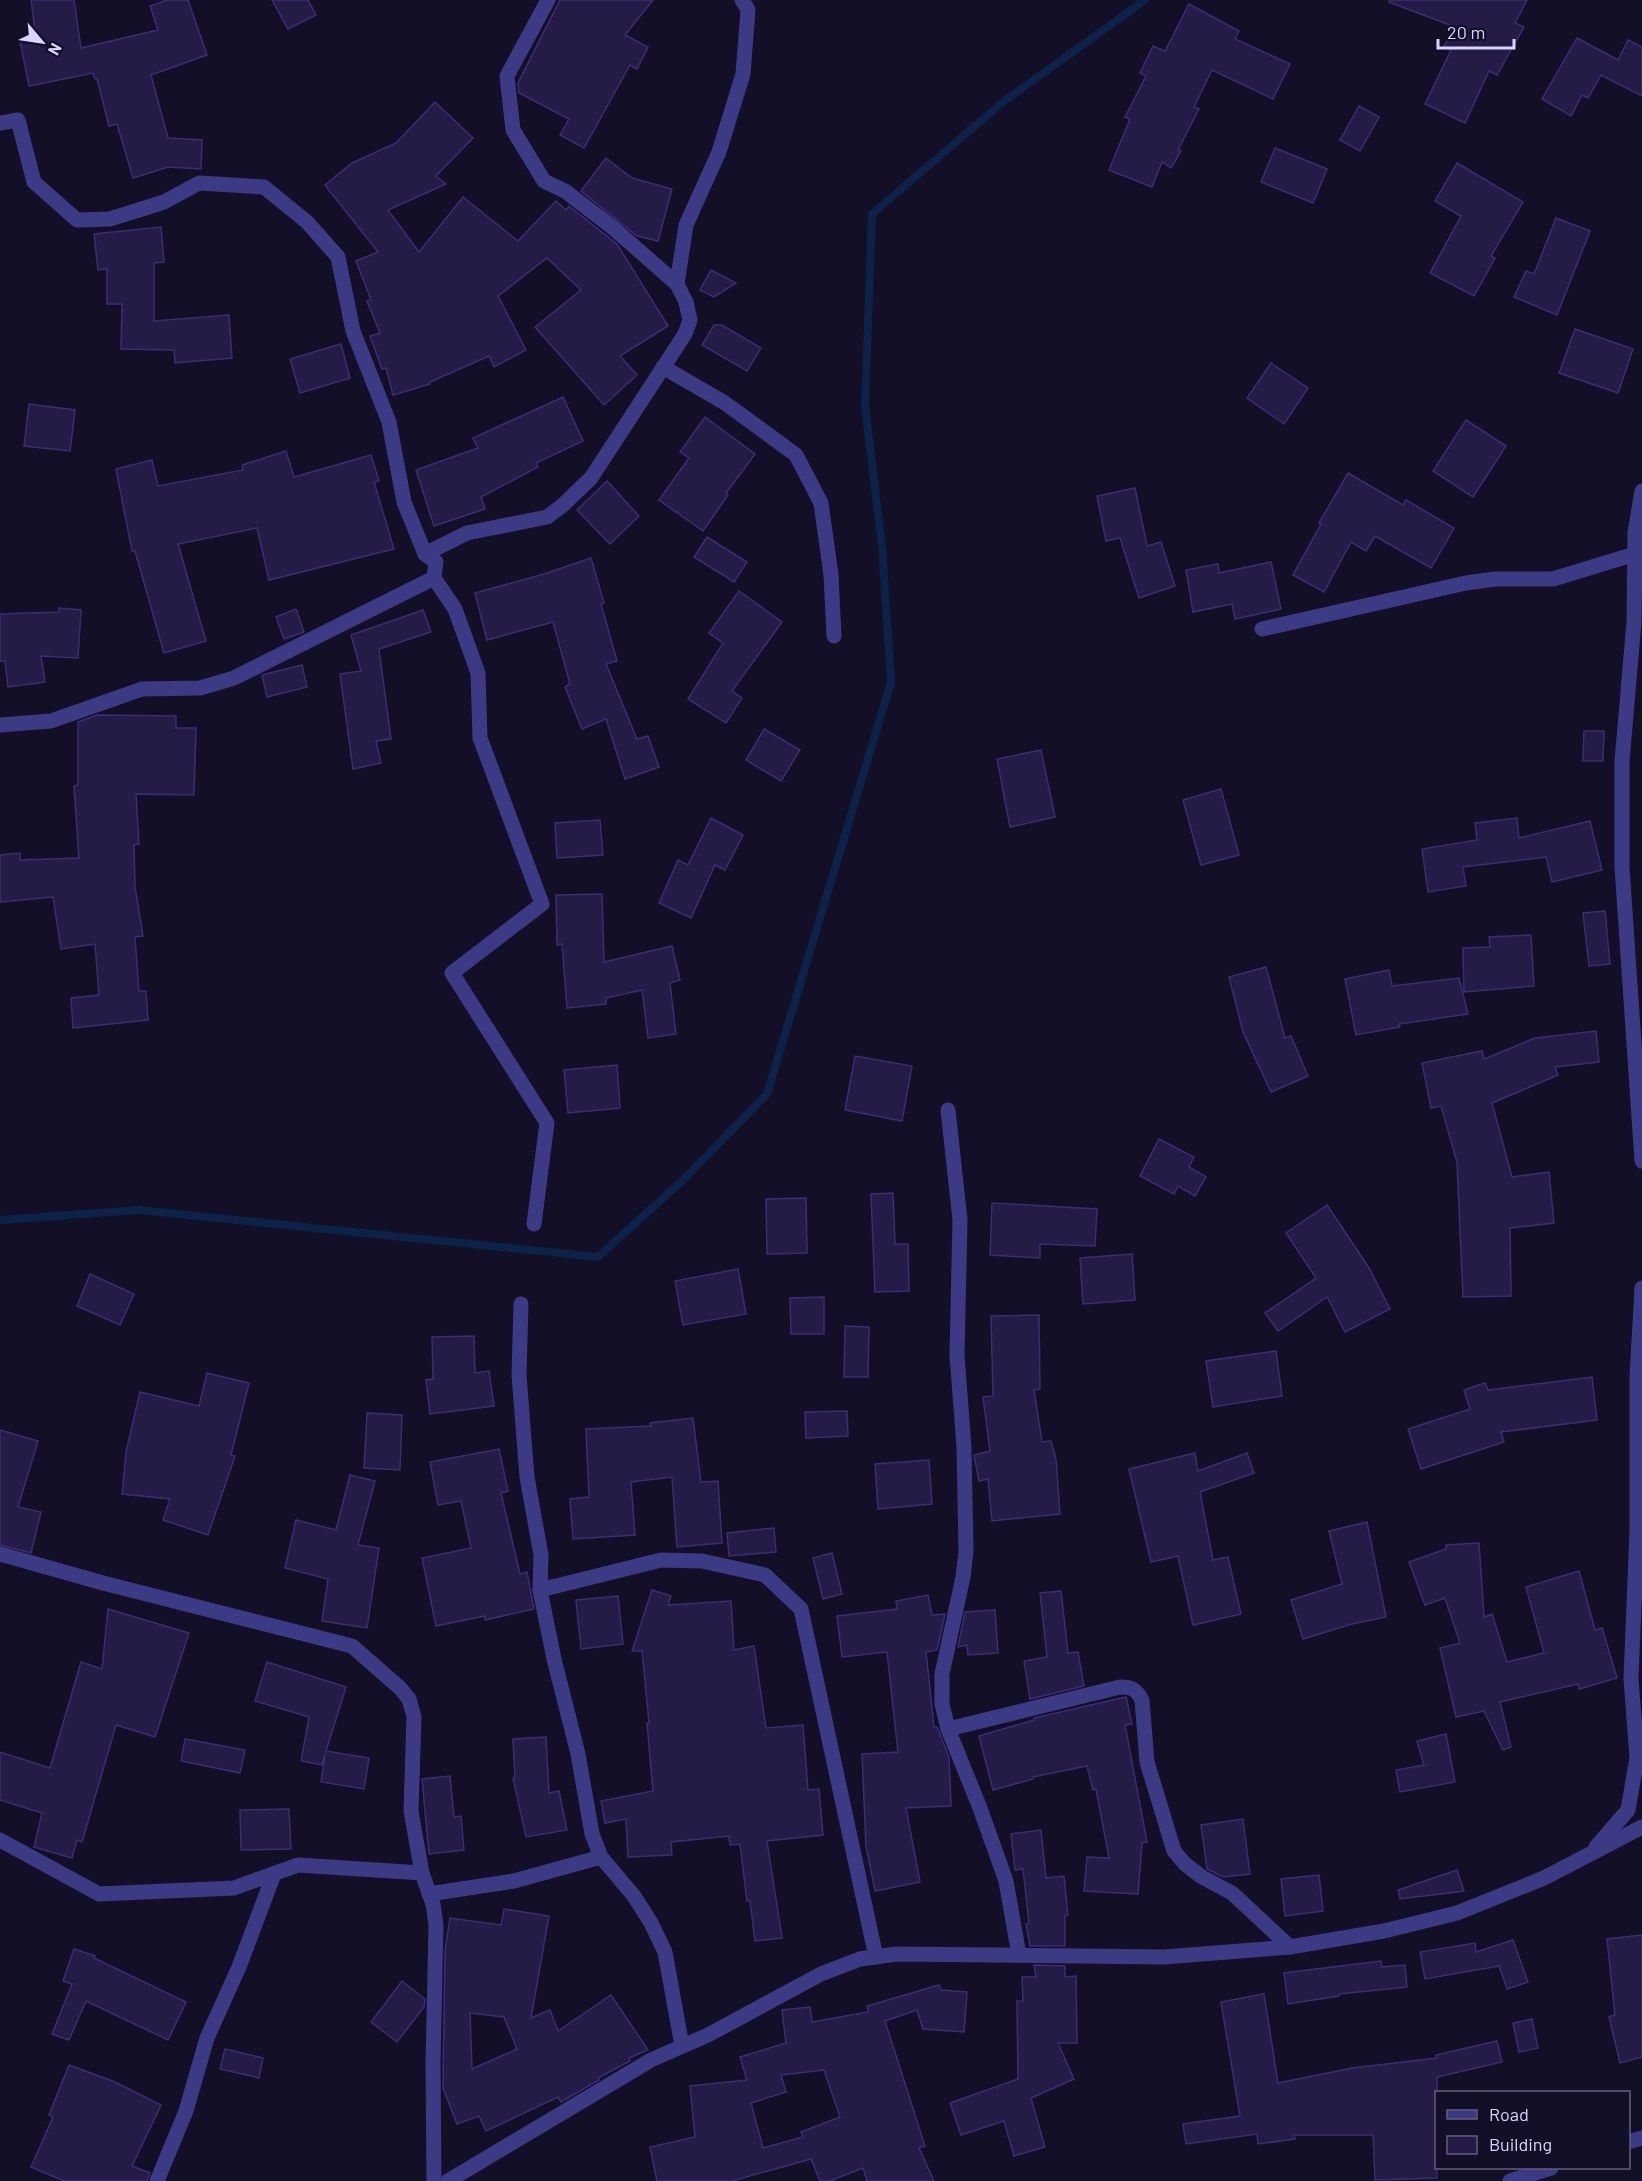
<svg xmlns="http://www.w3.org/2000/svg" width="1642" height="2181" viewBox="0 0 1642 2181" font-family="Barlow,sans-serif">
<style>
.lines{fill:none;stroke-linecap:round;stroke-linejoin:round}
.stream{stroke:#0c2248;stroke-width:8}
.building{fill:#241b47;stroke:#3b2d73;stroke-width:1.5;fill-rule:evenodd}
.street{stroke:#3d3a85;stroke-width:15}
</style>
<rect width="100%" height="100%" fill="#130f26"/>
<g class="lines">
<!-- stream -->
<path class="stream" d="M 0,1220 L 139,1210 L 598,1257 L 684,1179 L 767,1094 L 891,682 L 882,546 L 865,406 L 872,214 L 1003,102 L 1145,0"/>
</g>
<!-- building -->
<g class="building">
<path d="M 31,0 L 74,0 L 81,48 L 158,30 L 150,6 L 167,0 L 188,0 L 207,55 L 151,75 L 168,138 L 202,140 L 201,169 L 168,167 L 133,178 L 117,124 L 109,126 L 97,79 L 95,79 L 93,73 L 29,86 L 20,41 L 36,38 Z"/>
<path d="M 272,0 L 308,0 L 316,15 L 288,29 Z"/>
<path d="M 560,0 L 653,0 L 625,35 L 648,47 L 637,69 L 630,65 L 584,148 L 560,135 L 569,119 L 519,93 L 518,83 Z"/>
<path d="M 1390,0 L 1527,0 L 1515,23 L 1524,27 L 1497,75 L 1489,71 L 1465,123 L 1425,104 L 1451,50 L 1444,46 L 1455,27 L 1389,2 Z"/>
<path d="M 1189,4 L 1239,31 L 1235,39 L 1290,64 L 1273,99 L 1212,70 L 1194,107 L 1199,109 L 1178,150 L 1181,151 L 1171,168 L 1162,162 L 1152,187 L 1109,170 L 1130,119 L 1125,117 L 1146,76 L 1140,73 L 1153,46 L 1165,51 Z"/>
<path d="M 1577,38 L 1618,60 L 1628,40 L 1642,47 L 1642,96 L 1601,75 L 1588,98 L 1582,95 L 1571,116 L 1542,99 Z"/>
<path d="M 435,102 L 473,138 L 436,176 L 446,184 L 388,210 L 419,252 L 463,197 L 518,241 L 556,201 L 566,210 L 569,206 L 617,244 L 668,326 L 620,356 L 637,375 L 604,405 L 535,327 L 581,290 L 547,258 L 498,296 L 526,350 L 494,367 L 489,356 L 430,382 L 430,384 L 393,395 L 386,368 L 382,369 L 370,336 L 380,333 L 367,301 L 371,300 L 356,261 L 378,252 L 325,185 L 352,163 L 396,143 Z"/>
<path d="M 1359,106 L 1379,117 L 1360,151 L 1340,140 Z"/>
<path d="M 1275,148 L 1327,169 L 1313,203 L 1261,182 Z"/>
<path d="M 606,158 L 632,178 L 672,189 L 658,241 L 637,236 L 581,191 Z"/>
<path d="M 1457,163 L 1523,202 L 1491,256 L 1495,258 L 1474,296 L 1430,273 L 1461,216 L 1435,201 Z"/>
<path d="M 1556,218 L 1590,231 L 1557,315 L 1514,297 L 1526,271 L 1534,274 Z"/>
<path d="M 161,227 L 164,262 L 154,263 L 154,321 L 229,315 L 232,358 L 175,363 L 174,350 L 121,349 L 122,304 L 107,304 L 107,269 L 98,270 L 94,234 Z"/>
<path d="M 711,270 L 736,283 L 714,297 L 700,290 Z"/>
<path d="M 714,325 L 722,325 L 761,348 L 747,371 L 702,345 Z"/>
<path d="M 1575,329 L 1633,349 L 1618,393 L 1559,373 Z"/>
<path d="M 341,344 L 350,378 L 300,393 L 290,359 Z"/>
<path d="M 1271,363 L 1308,388 L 1284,424 L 1247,398 Z"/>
<path d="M 563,397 L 583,441 L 536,463 L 538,467 L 481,497 L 485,509 L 434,526 L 416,470 L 478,448 L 473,438 Z"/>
<path d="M 29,404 L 75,410 L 70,451 L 24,446 Z"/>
<path d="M 705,417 L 755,454 L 726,493 L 728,495 L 703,531 L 659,500 L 689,458 L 680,452 Z"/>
<path d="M 1466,420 L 1506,446 L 1473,497 L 1433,471 Z"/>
<path d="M 286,451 L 294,477 L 371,455 L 379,481 L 374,482 L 394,549 L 269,580 L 257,528 L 178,544 L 206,641 L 164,653 L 135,551 L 132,551 L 116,469 L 152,460 L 158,486 L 243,470 L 242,465 Z"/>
<path d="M 1348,473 L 1403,505 L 1406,500 L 1454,528 L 1431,568 L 1375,536 L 1366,551 L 1351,542 L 1324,592 L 1293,575 L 1321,524 L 1319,523 Z"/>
<path d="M 607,481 L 639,516 L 610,544 L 577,510 Z"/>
<path d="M 1135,488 L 1147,546 L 1161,542 L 1175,586 L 1139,598 L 1120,538 L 1106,541 L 1097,496 Z"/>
<path d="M 707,537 L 747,562 L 734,582 L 694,557 Z"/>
<path d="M 591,558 L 604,603 L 601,604 L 617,661 L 606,664 L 637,739 L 648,736 L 659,767 L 625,779 L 606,719 L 582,729 L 565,687 L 570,684 L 553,622 L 487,640 L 475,593 L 544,574 Z"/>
<path d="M 1271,562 L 1281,609 L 1235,619 L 1232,604 L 1193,612 L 1186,570 L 1218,564 L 1219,573 Z"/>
<path d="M 739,591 L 782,622 L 732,691 L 742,698 L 726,723 L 688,699 L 723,643 L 709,633 Z"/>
<path d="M 59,608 L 81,610 L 78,658 L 41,656 L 45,682 L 8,687 L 5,661 L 0,661 L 0,614 L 59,612 Z"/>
<path d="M 296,609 L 304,632 L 284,639 L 276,617 Z"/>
<path d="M 423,610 L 431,632 L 379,649 L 391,739 L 376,741 L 381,763 L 353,769 L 340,674 L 361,671 L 351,635 Z"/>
<path d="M 302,665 L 307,687 L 267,697 L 262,675 Z"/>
<path d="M 97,715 L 176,716 L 176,728 L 196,728 L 194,795 L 136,794 L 139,844 L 134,845 L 135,887 L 143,936 L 135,937 L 139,991 L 146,991 L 148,1020 L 73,1028 L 71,998 L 99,995 L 95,944 L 61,949 L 53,897 L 0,902 L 0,855 L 20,853 L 20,860 L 79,858 L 74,786 L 78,785 L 78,722 Z"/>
<path d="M 764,729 L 800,750 L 781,781 L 746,760 Z"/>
<path d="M 1584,731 L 1604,731 L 1603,761 L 1583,761 Z"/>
<path d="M 1041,750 L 1055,817 L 1010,827 L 997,759 Z"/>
<path d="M 1221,789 L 1239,855 L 1201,865 L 1183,800 Z"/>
<path d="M 711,818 L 743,835 L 725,870 L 715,865 L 691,918 L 659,903 L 678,860 L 688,865 Z"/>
<path d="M 1517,818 L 1519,838 L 1590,821 L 1602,870 L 1552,882 L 1546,857 L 1463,867 L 1466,886 L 1428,892 L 1422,849 L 1477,840 L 1475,823 Z"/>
<path d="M 600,820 L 603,855 L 557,858 L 555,823 Z"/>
<path d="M 602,894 L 604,962 L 672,946 L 680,980 L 670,983 L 676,1034 L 648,1038 L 642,990 L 606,998 L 606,1004 L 567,1008 L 562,944 L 557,945 L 556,895 Z"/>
<path d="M 1605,911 L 1610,964 L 1589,966 L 1583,913 Z"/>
<path d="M 1531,935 L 1534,986 L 1464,992 L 1463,948 L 1490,947 L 1489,937 Z"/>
<path d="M 1266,967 L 1285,1038 L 1291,1036 L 1308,1076 L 1271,1092 L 1243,1032 L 1229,977 Z"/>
<path d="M 1389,970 L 1392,986 L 1459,978 L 1468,1014 L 1399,1024 L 1400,1027 L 1356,1035 L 1345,979 Z"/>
<path d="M 1596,1031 L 1599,1062 L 1555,1067 L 1558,1075 L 1492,1103 L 1512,1177 L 1549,1172 L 1554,1223 L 1510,1228 L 1511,1296 L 1463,1297 L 1457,1162 L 1441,1106 L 1431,1108 L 1422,1063 L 1482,1051 L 1484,1059 L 1535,1038 Z"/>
<path d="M 855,1056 L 912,1066 L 902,1121 L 845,1110 Z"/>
<path d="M 617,1065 L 620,1108 L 568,1113 L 564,1070 Z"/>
<path d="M 1159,1139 L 1194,1157 L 1189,1167 L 1206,1177 L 1195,1196 L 1178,1186 L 1174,1194 L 1140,1176 Z"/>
<path d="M 893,1193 L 895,1244 L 908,1244 L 909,1291 L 875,1292 L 871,1194 Z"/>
<path d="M 806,1198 L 807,1253 L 767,1254 L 766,1199 Z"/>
<path d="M 992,1203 L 1097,1209 L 1095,1246 L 1040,1244 L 1040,1258 L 990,1255 Z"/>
<path d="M 1327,1205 L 1369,1268 L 1390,1309 L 1345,1332 L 1327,1297 L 1278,1331 L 1265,1313 L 1316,1278 L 1286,1233 Z"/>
<path d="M 1132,1254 L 1135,1300 L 1083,1304 L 1080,1258 Z"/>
<path d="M 738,1269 L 746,1314 L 683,1325 L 675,1281 Z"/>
<path d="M 90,1274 L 134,1294 L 120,1325 L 77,1306 Z"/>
<path d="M 824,1297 L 824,1334 L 791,1334 L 790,1298 Z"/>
<path d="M 1039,1315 L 1040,1389 L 1034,1390 L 1042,1442 L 1051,1441 L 1056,1459 L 1060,1514 L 992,1521 L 988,1479 L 979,1481 L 974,1455 L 990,1451 L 983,1397 L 993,1396 L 991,1316 Z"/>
<path d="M 845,1326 L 869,1327 L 868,1377 L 844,1377 Z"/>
<path d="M 474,1336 L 475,1373 L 489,1371 L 494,1406 L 430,1414 L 426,1380 L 433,1379 L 432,1337 Z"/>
<path d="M 1276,1351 L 1282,1396 L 1213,1407 L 1206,1361 Z"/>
<path d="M 207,1373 L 249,1383 L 231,1455 L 235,1456 L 208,1535 L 163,1520 L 170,1499 L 122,1494 L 126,1452 L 140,1392 L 199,1406 Z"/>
<path d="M 1592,1377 L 1597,1420 L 1501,1432 L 1504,1442 L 1421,1469 L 1408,1429 L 1470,1409 L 1464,1390 L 1485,1383 L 1488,1390 Z"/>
<path d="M 847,1411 L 848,1436 L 806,1438 L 805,1412 Z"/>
<path d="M 367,1413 L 402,1415 L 400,1470 L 364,1468 Z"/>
<path d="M 693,1418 L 701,1482 L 718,1481 L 722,1543 L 677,1547 L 672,1477 L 631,1482 L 635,1535 L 573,1539 L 570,1499 L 589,1497 L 586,1429 L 651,1426 L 650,1423 Z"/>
<path d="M 0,1430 L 38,1441 L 18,1507 L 41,1512 L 31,1553 L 0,1545 Z"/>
<path d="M 499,1449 L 508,1491 L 501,1493 L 520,1574 L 527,1572 L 534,1609 L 485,1620 L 485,1616 L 436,1626 L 422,1558 L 471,1548 L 461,1501 L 438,1505 L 430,1462 Z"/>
<path d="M 1195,1453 L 1198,1471 L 1247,1453 L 1254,1473 L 1200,1492 L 1213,1560 L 1228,1557 L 1241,1614 L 1193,1625 L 1178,1556 L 1151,1562 L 1129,1469 Z"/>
<path d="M 929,1460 L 932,1504 L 878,1509 L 875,1464 Z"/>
<path d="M 350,1475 L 375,1481 L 358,1545 L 379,1548 L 367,1628 L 322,1621 L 328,1579 L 285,1568 L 296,1520 L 336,1530 Z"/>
<path d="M 1367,1522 L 1386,1617 L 1352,1624 L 1303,1639 L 1291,1600 L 1342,1584 L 1329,1531 Z"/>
<path d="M 774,1528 L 776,1552 L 729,1556 L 727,1533 Z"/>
<path d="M 1479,1543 L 1484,1617 L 1492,1614 L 1507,1662 L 1544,1653 L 1526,1587 L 1579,1571 L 1595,1630 L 1602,1628 L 1617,1678 L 1579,1689 L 1578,1684 L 1500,1702 L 1511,1747 L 1503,1750 L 1484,1711 L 1456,1717 L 1440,1648 L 1460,1643 L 1445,1598 L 1425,1605 L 1409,1562 L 1446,1549 L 1446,1545 Z"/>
<path d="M 832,1553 L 842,1594 L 823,1599 L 813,1558 Z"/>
<path d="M 652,1590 L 671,1596 L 668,1605 L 731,1601 L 734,1650 L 754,1646 L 766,1728 L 803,1725 L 808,1790 L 819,1789 L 823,1835 L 767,1841 L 782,1938 L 755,1941 L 750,1901 L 747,1901 L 740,1844 L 730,1845 L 729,1836 L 671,1842 L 672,1855 L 628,1857 L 626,1819 L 605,1823 L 601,1801 L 653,1791 L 647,1723 L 649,1723 L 642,1651 L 632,1651 Z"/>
<path d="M 1061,1591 L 1068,1653 L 1078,1652 L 1084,1686 L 1030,1699 L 1024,1661 L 1047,1657 L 1040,1593 Z"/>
<path d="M 928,1595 L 932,1615 L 945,1614 L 937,1650 L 926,1652 L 934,1727 L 937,1727 L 949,1757 L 951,1806 L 906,1808 L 920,1882 L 875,1891 L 866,1846 L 862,1754 L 898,1752 L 887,1652 L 842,1657 L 837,1616 L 897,1609 L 896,1601 Z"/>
<path d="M 618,1596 L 623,1644 L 581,1649 L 576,1600 Z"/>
<path d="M 108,1609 L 189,1633 L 155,1737 L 116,1725 L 82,1842 L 77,1840 L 72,1858 L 34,1847 L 42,1813 L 0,1800 L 0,1752 L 50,1768 L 81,1662 L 102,1669 Z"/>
<path d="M 995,1610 L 998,1653 L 968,1655 L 967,1645 L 958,1647 L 965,1612 Z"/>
<path d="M 267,1662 L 346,1687 L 326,1751 L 369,1758 L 364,1789 L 321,1782 L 325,1754 L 322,1765 L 301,1761 L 309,1717 L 255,1701 Z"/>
<path d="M 1126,1697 L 1132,1724 L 1125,1725 L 1147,1842 L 1142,1843 L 1138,1894 L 1084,1891 L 1087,1857 L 1109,1858 L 1096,1789 L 1093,1790 L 1087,1766 L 1033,1777 L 1033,1779 L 993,1790 L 979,1736 L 1034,1720 L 1034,1718 Z"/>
<path d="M 1446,1734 L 1455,1782 L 1400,1792 L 1396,1770 L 1424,1765 L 1417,1741 Z"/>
<path d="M 546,1737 L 549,1793 L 559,1791 L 567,1830 L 526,1837 L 513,1778 L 515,1777 L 513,1739 Z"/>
<path d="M 185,1739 L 245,1750 L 240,1773 L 181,1761 Z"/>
<path d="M 450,1776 L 454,1817 L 461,1816 L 464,1850 L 429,1854 L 422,1779 Z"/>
<path d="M 289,1809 L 291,1849 L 241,1850 L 240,1810 Z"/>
<path d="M 1243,1819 L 1250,1874 L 1223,1877 L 1207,1869 L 1201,1825 Z"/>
<path d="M 1041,1830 L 1046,1878 L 1064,1876 L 1068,1915 L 1065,1915 L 1065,1946 L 1030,1946 L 1026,1924 L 1029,1923 L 1023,1869 L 1015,1870 L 1011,1834 Z"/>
<path d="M 1457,1870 L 1464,1891 L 1400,1899 L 1398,1890 Z"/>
<path d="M 1319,1875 L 1323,1911 L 1285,1916 L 1281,1879 Z"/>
<path d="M 504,1909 L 549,1916 L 531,2018 L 550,2010 L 558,2031 L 611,1995 L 648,2050 L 629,2058 L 630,2061 L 598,2078 L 599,2080 L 561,2102 L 558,2097 L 486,2131 L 479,2116 L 457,2124 L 443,2088 L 445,1951 L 450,1918 L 501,1925 ZM 470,2013 L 504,2017 L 517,2049 L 472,2069 Z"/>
<path d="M 1642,1935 L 1642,2057 L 1620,2063 L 1609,2017 L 1615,2015 L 1607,1939 Z"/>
<path d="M 1513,1940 L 1528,1982 L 1507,1989 L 1499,1966 L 1425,1979 L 1420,1952 L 1475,1943 L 1476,1952 Z"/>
<path d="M 74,1949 L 95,1956 L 94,1958 L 186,2002 L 168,2040 L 86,2001 L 69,2040 L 52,2034 L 72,1984 L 63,1981 Z"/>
<path d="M 1381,1961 L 1382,1967 L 1405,1965 L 1407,1987 L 1339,1994 L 1339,1996 L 1288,2004 L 1284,1973 Z"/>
<path d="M 1034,1965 L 1065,1966 L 1065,1977 L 1076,1976 L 1077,2043 L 1058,2043 L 1074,2079 L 1031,2098 L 1045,2147 L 1014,2156 L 1004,2121 L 961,2135 L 950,2103 L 1018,2079 L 1017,2001 L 1023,2001 L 1022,1977 L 1036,1977 Z"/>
<path d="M 402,1981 L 425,1999 L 424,2007 L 397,2042 L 371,2022 Z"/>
<path d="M 939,1985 L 941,1990 L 967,1992 L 964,2032 L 923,2029 L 917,2010 L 885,2021 L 925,2146 L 919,2148 L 934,2181 L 867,2181 L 863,2168 L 830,2181 L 820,2181 L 811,2159 L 732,2181 L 657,2181 L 650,2147 L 695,2137 L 690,2086 L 747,2080 L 740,2057 L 786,2043 L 782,2010 L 810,2007 L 812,2022 L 868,2012 L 867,2006 ZM 824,2070 L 840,2117 L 801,2132 L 803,2137 L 763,2148 L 751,2103 L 786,2092 L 781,2075 Z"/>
<path d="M 1264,1994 L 1278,2083 L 1352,2068 L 1437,2058 L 1436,2055 L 1497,2041 L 1502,2062 L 1437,2077 L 1437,2178 L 1375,2180 L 1373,2135 L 1294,2135 L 1295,2139 L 1258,2144 L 1257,2134 L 1186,2144 L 1183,2124 L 1240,2116 L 1221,2002 Z"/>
<path d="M 1532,2019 L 1538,2048 L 1519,2052 L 1513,2023 Z"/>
<path d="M 225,2049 L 263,2058 L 259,2078 L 220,2069 Z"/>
<path d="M 69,2065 L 115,2082 L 161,2105 L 132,2166 L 150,2173 L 147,2181 L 64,2181 L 31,2167 L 53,2117 L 49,2115 Z"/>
</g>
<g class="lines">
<!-- street -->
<g class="street">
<path d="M 0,123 L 18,120 L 34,182 L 77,220 L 110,219 L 164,202 L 199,183 L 264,187 L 307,222 L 338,257 L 353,331 L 389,422 L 404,502 L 425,554"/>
<path d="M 677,284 L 686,225 L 719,152 L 743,74 L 748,10 L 742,0"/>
<path d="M 663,367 L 725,403 L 796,455 L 821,503 L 831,575 L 834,636"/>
<path d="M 1642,491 L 1635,532 L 1634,622 L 1622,761 L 1622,867 L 1642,1161"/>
<path d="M 434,578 L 455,609 L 478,673 L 480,738 L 542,904 L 452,973 L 547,1123 L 534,1224"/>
<path d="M 1262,629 L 1466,583 L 1495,579 L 1553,579 L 1635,554"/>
<path d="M 0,725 L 51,721 L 142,689 L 200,688 L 234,678 L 434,578 L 436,562 L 425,554 L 467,533 L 547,517 L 563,505 L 591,478 L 685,334 L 690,320 L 686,302 L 677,284 L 612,227 L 565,191 L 544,181 L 513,130 L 507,76 L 548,0"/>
<path d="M 948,1110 L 960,1220 L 957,1355 L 964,1447 L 966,1551 L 963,1577 L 942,1674 L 942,1704 L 948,1729 L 980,1808 L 1006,1881 L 1019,1955"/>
<path d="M 521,1304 L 519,1375 L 527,1477 L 541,1555 L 540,1590 L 554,1659 L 578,1754 L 592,1834 L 601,1857 L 634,1896 L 651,1923 L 665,1952 L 682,2046"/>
<path d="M 0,1554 L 103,1583 L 352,1646 L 400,1688 L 409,1699 L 414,1717 L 411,1811 L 422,1873 L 433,1904 L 436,1925 L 433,2064 L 434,2181"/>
<path d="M 540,1590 L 661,1560 L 702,1561 L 765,1575 L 801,1609 L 876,1957"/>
<path d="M 948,1729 L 1120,1687 C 1132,1687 1136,1689 1142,1700 L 1147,1762 L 1174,1851 L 1185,1864 L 1202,1877 L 1232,1893 L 1290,1947"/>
<path d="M 0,1840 L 99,1894 L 234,1888 L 298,1865 L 422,1873"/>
<path d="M 1596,1847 L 1628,1810 L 1637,1758 L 1631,1679 L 1637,1529 L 1637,1376 L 1642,1288"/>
<path d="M 429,1894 L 514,1881 L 601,1857"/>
<path d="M 1628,2142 L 1642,2138"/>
<path d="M 157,2181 L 186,2111 L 207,2038 L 239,1967 L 274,1874"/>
<path d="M 448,2181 L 651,2060 L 708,2035 L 821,1974 L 860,1959 L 897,1954 L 1164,1957 L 1290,1947 L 1384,1931 L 1457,1913 L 1544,1878 L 1642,1827"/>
<path d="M 1510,2181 L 1551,2168"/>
</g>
</g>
<!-- legend -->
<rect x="1435" y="2091" width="195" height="78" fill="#130f26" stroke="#625e7d" stroke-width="1.5"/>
<rect x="1447" y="2110" width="30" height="9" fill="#3d3a85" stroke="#625e7d" stroke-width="1.5"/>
<text x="1489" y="2121" font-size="18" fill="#d9d4ff">Road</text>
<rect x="1447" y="2136" width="30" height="18" fill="#241b47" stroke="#625e7d" stroke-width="1.5"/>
<text x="1489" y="2151" font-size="18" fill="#d9d4ff">Building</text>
<!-- north arrow -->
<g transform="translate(42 42) rotate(119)" stroke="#130f26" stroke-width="4.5" paint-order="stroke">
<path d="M0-4.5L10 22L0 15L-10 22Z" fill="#d9d4ff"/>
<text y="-9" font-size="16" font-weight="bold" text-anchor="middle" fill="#d9d4ff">N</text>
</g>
<!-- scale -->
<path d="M1438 39v9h76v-9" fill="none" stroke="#d9d4ff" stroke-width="3"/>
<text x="1447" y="39" font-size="18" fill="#d9d4ff" stroke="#130f26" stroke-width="4.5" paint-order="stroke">20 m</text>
</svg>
